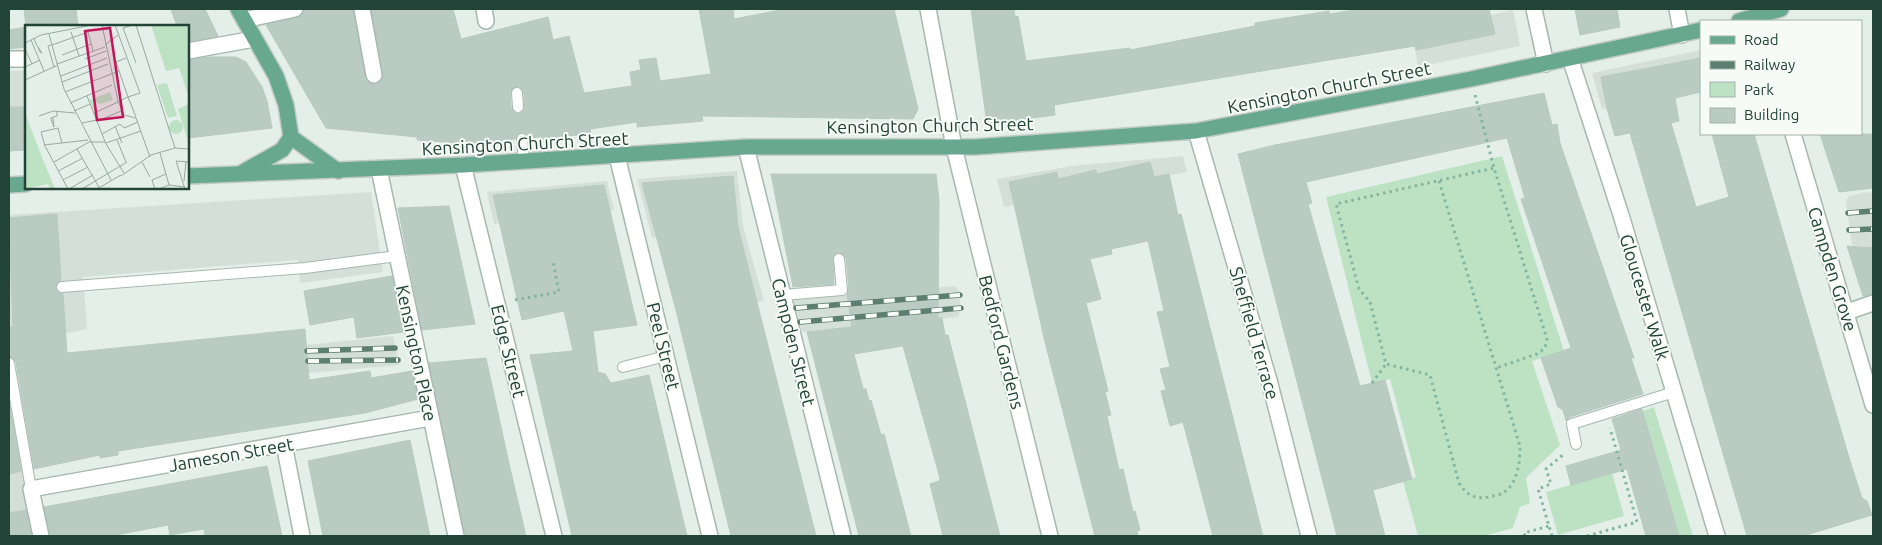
<svg xmlns="http://www.w3.org/2000/svg" width="1882" height="545" viewBox="0 0 1882 545" font-family="Ubuntu,sans-serif">
<style>
.built{fill:#d3dfd8}
.green{fill:#bde2c3}
.building{fill:#bacbc2;stroke:#b7cac0;fill-rule:evenodd}
.lines{fill:none;stroke-linecap:round;stroke-linejoin:round}
.lane-casing{stroke:#a7b8b1;stroke-width:12}
.street-casing{stroke:#a7b8b1;stroke-width:18}
.primary-casing{stroke:#c1cac7;stroke-width:18}
.path{stroke:#83b5a0;stroke-width:3;stroke-dasharray:2.5 4;stroke-linecap:butt}
.lane{stroke:#fff;stroke-width:10}
.street{stroke:#fff;stroke-width:15}
.primary{stroke:#67a88f;stroke-width:15}
.rail-casing{stroke:#5d7e72;stroke-width:5.5}
.rail{stroke:#f7fbf8;stroke-width:4;stroke-dasharray:11;stroke-linecap:butt}
.labels{text-anchor:middle;dominant-baseline:central;stroke-width:4;stroke-linejoin:round;paint-order:stroke}
.street-label{font-size:18px;fill:#224337;stroke:#f7fbf8}
.inset-road{fill:none;stroke:#97aaa2;stroke-width:1}
.view{fill:#c2185b;fill-opacity:0.15;stroke:#c2185b;stroke-width:2.5}
.inset-edge{fill:none;stroke:#224337;stroke-width:2.5}
</style>
<rect width="100%" height="100%" fill="#e5efea"/>
<!-- built -->
<g class="built">
<path d="M 1513,10 L 1520,46 L 1418,67 L 1412,32 Z"/>
<path d="M 1701,50 L 1701,89 L 1602,109 L 1592,73 Z"/>
<path d="M 9,71 L 26,71 L 26,149 L 9,150 Z"/>
<path d="M 1183,156 L 1187,172 L 1004,207 L 997,179 L 1071,166 Z"/>
<path d="M 737,171 L 743,226 L 764,301 L 722,305 L 674,233 L 652,238 L 637,179 Z"/>
<path d="M 607,181 L 614,210 L 494,224 L 487,192 Z"/>
<path d="M 371,192 L 383,272 L 300,283 L 298,260 L 83,277 L 87,329 L 10,345 L 38,536 L 9,536 L 9,215 Z"/>
<path d="M 1865,192 L 1873,193 L 1873,247 L 1871,248 L 1852,245 L 1846,201 L 1849,196 Z"/>
<path d="M 956,286 L 959,291 L 961,308 L 958,317 L 802,332 L 794,299 Z"/>
<path d="M 393,336 L 399,365 L 309,373 L 306,345 Z"/>
</g>
<!-- green -->
<g class="green">
<path d="M 1502,156 L 1564,351 L 1532,361 L 1560,445 L 1526,478 L 1530,503 L 1520,507 L 1513,528 L 1484,536 L 1418,536 L 1403,481 L 1416,477 L 1390,379 L 1372,383 L 1326,197 Z"/>
<path d="M 1654,407 L 1693,536 L 1679,536 L 1643,411 Z"/>
<path d="M 1612,473 L 1624,516 L 1558,535 L 1546,492 Z"/>
</g>
<!-- building -->
<g class="building">
<path d="M 24,9 L 76,9 L 78,26 L 26,26 Z"/>
<path d="M 171,9 L 205,9 L 218,36 L 188,42 L 188,26 L 177,26 Z"/>
<path d="M 304,9 L 353,9 L 365,77 L 367,81 L 375,84 L 380,82 L 383,74 L 371,9 L 453,9 L 461,39 L 548,17 L 553,40 L 569,36 L 584,93 L 632,86 L 630,72 L 641,70 L 639,60 L 656,58 L 660,81 L 711,74 L 699,9 L 733,9 L 734,19 L 786,9 L 894,9 L 918,109 L 913,119 L 702,116 L 703,121 L 637,127 L 637,122 L 590,129 L 591,133 L 542,140 L 541,137 L 529,138 L 525,133 L 521,132 L 515,139 L 471,144 L 417,140 L 417,137 L 326,128 L 266,25 L 297,18 L 302,16 ZM 514,87 L 520,87 L 524,93 L 524,110 L 519,114 L 515,113 L 511,107 L 510,93 Z"/>
<path d="M 971,9 L 1014,9 L 1015,17 L 1018,16 L 1026,61 L 1130,48 L 1130,50 L 1255,26 L 1255,23 L 1329,11 L 1330,14 L 1359,9 L 1489,9 L 1495,34 L 1416,50 L 1415,46 L 1054,105 L 1055,115 L 987,124 Z"/>
<path d="M 1575,9 L 1617,9 L 1620,27 L 1580,35 Z"/>
<path d="M 26,27 L 26,47 L 9,49 L 9,30 Z"/>
<path d="M 208,57 L 236,57 L 246,62 L 262,87 L 267,101 L 272,128 L 188,138 L 188,60 Z"/>
<path d="M 1701,58 L 1701,92 L 1675,98 L 1679,121 L 1671,123 L 1696,207 L 1729,197 L 1712,134 L 1754,134 L 1850,461 L 1862,498 L 1867,501 L 1872,515 L 1803,536 L 1747,536 L 1630,133 L 1615,136 L 1607,109 L 1601,77 Z"/>
<path d="M 1544,93 L 1552,125 L 1557,124 L 1560,143 L 1634,358 L 1631,358 L 1643,394 L 1570,417 L 1566,421 L 1563,410 L 1558,407 L 1541,358 L 1571,348 L 1521,199 L 1525,198 L 1507,138 L 1306,182 L 1312,203 L 1308,204 L 1360,386 L 1385,380 L 1412,479 L 1373,490 L 1385,536 L 1337,536 L 1238,154 L 1275,145 Z"/>
<path d="M 9,107 L 26,107 L 26,150 L 9,151 Z"/>
<path d="M 1820,134 L 1873,134 L 1873,188 L 1839,192 Z"/>
<path d="M 1150,162 L 1154,177 L 1169,174 L 1178,215 L 1181,214 L 1263,536 L 1213,536 L 1183,422 L 1170,426 L 1161,391 L 1166,390 L 1160,369 L 1170,367 L 1157,312 L 1164,311 L 1148,241 L 1111,249 L 1112,254 L 1090,259 L 1101,299 L 1086,303 L 1108,391 L 1105,392 L 1111,415 L 1107,416 L 1119,470 L 1123,469 L 1133,512 L 1135,511 L 1140,530 L 1137,531 L 1138,536 L 1095,536 L 1045,342 L 1009,182 L 1057,172 L 1058,179 L 1096,170 L 1097,174 Z"/>
<path d="M 771,174 L 936,174 L 939,200 L 938,318 L 942,318 L 945,335 L 948,335 L 1000,536 L 943,536 L 930,484 L 939,481 L 940,478 L 903,346 L 854,354 L 863,389 L 866,389 L 869,401 L 871,400 L 881,435 L 884,434 L 911,536 L 859,536 L 807,332 L 852,327 L 847,294 L 849,289 L 846,258 L 839,252 L 833,257 L 834,284 L 793,287 Z"/>
<path d="M 733,176 L 738,227 L 816,536 L 731,536 L 676,310 L 642,183 Z"/>
<path d="M 604,185 L 637,325 L 593,331 L 598,372 L 605,374 L 611,383 L 649,375 L 687,536 L 572,536 L 530,355 L 573,351 L 564,311 L 522,320 L 493,195 Z"/>
<path d="M 449,206 L 475,324 L 422,330 L 398,208 Z"/>
<path d="M 57,214 L 61,280 L 55,287 L 57,291 L 63,294 L 67,353 L 305,329 L 309,380 L 370,371 L 371,378 L 412,371 L 418,399 L 365,413 L 118,451 L 118,455 L 100,458 L 100,455 L 34,469 L 16,362 L 9,356 L 9,327 L 13,327 L 9,218 Z"/>
<path d="M 1847,246 L 1873,248 L 1873,294 L 1863,296 Z"/>
<path d="M 392,276 L 404,332 L 357,338 L 354,317 L 310,325 L 304,291 Z"/>
<path d="M 486,358 L 510,468 L 526,536 L 465,536 L 429,363 Z"/>
<path d="M 9,402 L 21,471 L 9,474 Z"/>
<path d="M 1642,409 L 1679,536 L 1646,536 L 1627,469 L 1571,485 L 1566,466 L 1621,450 L 1612,419 Z"/>
<path d="M 410,440 L 430,536 L 323,536 L 308,461 Z"/>
<path d="M 267,466 L 282,536 L 205,536 L 204,529 L 170,535 L 168,525 L 121,534 L 121,536 L 50,536 L 44,507 Z"/>
<path d="M 26,510 L 31,536 L 9,536 L 9,513 Z"/>
</g>
<g class="lines">
<!-- lane casing -->
<g class="lane-casing">
<g id="lane">
<path d="M 517,93 L 518,107"/>
<path d="M 522,139 L 524,162"/>
<path d="M 62,287 L 305,268 L 397,256"/>
<path d="M 783,295 L 842,290 L 839,259"/>
<path d="M 9,363 L 31,489"/>
<path d="M 623,367 L 666,356"/>
<path d="M 1576,444 L 1572,424 L 1674,392"/>
</g>
</g>
<!-- street casing -->
<g class="street-casing">
<g id="street">
<path d="M 362,9 L 374,75"/>
<path d="M 484,9 L 486,21"/>
<path d="M 928,9 L 954,147 L 1050,536"/>
<path d="M 1534,9 L 1546,64"/>
<path d="M 1677,9 L 1682,35"/>
<path d="M 244,20 L 295,9"/>
<path d="M 188,51 L 254,39"/>
<path d="M 1570,58 L 1621,215 L 1717,536"/>
<path d="M 9,59 L 26,59"/>
<path d="M 1196,131 L 1269,380 L 1309,536"/>
<path d="M 1793,134 L 1873,405"/>
<path d="M 746,147 L 843,536"/>
<path d="M 617,156 L 710,536"/>
<path d="M 463,165 L 554,536"/>
<path d="M 379,169 L 456,536"/>
<path d="M 1847,312 L 1873,303"/>
<path d="M 284,444 L 302,536"/>
<path d="M 41,536 L 31,489 L 430,418"/>
</g>
</g>
<!-- primary casing -->
<g class="primary-casing">
<g id="primary">
<path d="M 238,9 L 276,76 L 286,105 L 291,137 L 338,171"/>
<path d="M 1739,21 L 1781,9"/>
<path d="M 243,172 L 282,150 L 291,137"/>
<path d="M 188,176 L 463,165 L 746,147 L 975,147 L 1196,131 L 1471,79 L 1701,30"/>
<path d="M 9,185 L 26,184"/>
</g>
</g>
<!-- path -->
<g class="path">
<path d="M 1475,95 L 1494,168 L 1547,339 L 1545,348 L 1537,354 L 1496,368"/>
<path d="M 1439,181 L 1520,446 C 1520,461 1518,484 1503,493 C 1500,495 1492,496 1488,497 C 1474,500 1466,494 1459,483 L 1430,375 L 1386,364 L 1370,302 L 1359,289 L 1336,204 L 1494,168"/>
<path d="M 9,278 L 10,278"/>
<path d="M 515,300 L 559,292 L 553,261"/>
<path d="M 1372,383 L 1386,364"/>
<path d="M 1525,536 L 1524,533 L 1549,526"/>
<path d="M 1552,536 L 1538,489 L 1551,484 L 1546,469 L 1564,454"/>
<path d="M 1587,536 L 1637,522 L 1610,428"/>
</g>
<!-- lane -->
<use href="#lane" class="lane"/>
<!-- street -->
<use href="#street" class="street"/>
<!-- primary -->
<use href="#primary" class="primary"/>
<!-- rail casing -->
<g class="rail-casing">
<g id="rail">
<path d="M 1848,213 L 1873,211"/>
<path d="M 1849,230 L 1873,229"/>
<path d="M 796,308 L 960,295"/>
<path d="M 800,322 L 961,308"/>
<path d="M 307,351 L 395,348"/>
<path d="M 308,361 L 398,360"/>
</g>
</g>
<!-- rail -->
<use href="#rail" class="rail"/>
</g>
<g class="labels">
<!-- street labels -->
<g class="street-label">
<text transform="translate(1329 87) rotate(-11)">Kensington Church Street</text>
<text transform="translate(930 125) rotate(-1)">Kensington Church Street</text>
<text transform="translate(525 143) rotate(-3)">Kensington Church Street</text>
<text transform="translate(1833 269) rotate(73)">Campden Grove</text>
<text transform="translate(1645 297) rotate(73)">Gloucester Walk</text>
<text transform="translate(1255 333) rotate(74)">Sheffield Terrace</text>
<text transform="translate(794 342) rotate(76)">Campden Street</text>
<text transform="translate(1002 342) rotate(76)">Bedford Gardens</text>
<text transform="translate(664 346) rotate(76)">Peel Street</text>
<text transform="translate(509 351) rotate(76)">Edge Street</text>
<text transform="translate(417 353) rotate(78)">Kensington Place</text>
<text transform="translate(231 454) rotate(-10)">Jameson Street</text>
</g>
</g>
<!-- overview -->
<g transform="translate(25 25)">
<rect width="164" height="164" fill="#e5efea"/>
<path d="M 126,0 L 164,0 L 164,73 L 154,43 L 141,46 ZM 142,58 L 152,91 L 143,93 L 132,60 ZM 85,67 L 88,75 L 75,79 L 67,76 L 71,86 L 77,83 L 70,87 L 64,75 ZM 164,79 L 164,119 L 153,84 ZM 0,88 L 17,132 L 30,164 L 25,164 L 23,159 L 0,164 ZM144 102a7 7 0 1 1 14 0a7 7 0 1 1-14 0Z" fill="#bde2c3"/>
<path class="inset-road" d="M 77,0 L 93,76 L 99,90 L 111,93 L 125,132M 90,0 L 115,68 L 103,72 L 111,92M 108,0 L 98,3 L 111,38M 111,0 L 150,123M 46,7 L 54,31M 24,9 L 39,64 L 86,155M 9,13 L 11,19 L 13,22 L 15,27 L 17,28 L 13,22M 6,15 L 19,46M 0,18 L 16,10 L 67,0M 26,20 L 23,21 L 29,42M 27,20 L 63,7 L 68,26M 80,20 L 93,10M 0,24 L 7,39M 37,30 L 66,19M 60,34 L 81,26M 32,39 L 80,22M 0,42 L 15,35M 36,51 L 82,33M 0,55 L 33,40M 37,57 L 83,39M 40,67 L 94,46M 62,71 L 81,119 L 99,148M 94,76 L 103,72 L 91,37 L 101,33M 45,78 L 87,60M 49,86 L 65,79M 69,88 L 93,77M 14,91 L 28,86 L 50,88M 28,93 L 29,102 L 26,94 L 26,93 L 32,91 L 32,87M 73,96 L 96,86M 57,98 L 72,95M 90,101 L 97,118M 77,109 L 95,99 L 99,103 L 113,97M 92,115 L 101,137M 37,118 L 33,103 L 16,107 L 20,121 L 43,164M 81,118 L 116,106M 19,120 L 63,115M 52,124 L 75,164M 29,137 L 64,117 L 80,117M 117,137 L 125,152M 33,146 L 58,133M 96,151 L 126,130 L 150,123 L 164,124M 38,155 L 63,142M 159,156 L 161,136M 144,160 L 160,162M 44,164 L 68,150M 57,164 L 102,137M 72,164 L 96,150M 130,164 L 127,155 L 141,149M 134,164 L 144,160 L 135,128M 160,164 L 151,136 L 164,137"/>
<path class="view" d="M 85,3 L 98,92 L 72,95 L 60,6 Z"/>
<rect width="164" height="164" class="inset-edge"/>
</g>
<!-- border -->
<rect width="1882" height="545" fill="none" stroke="#224337" stroke-width="20"/>
<!-- legend -->
<rect x="1700" y="20" width="162" height="115" fill="#f7fbf8" stroke="#a2b1ab"/>
<rect x="1710" y="36" width="25" height="8" fill="#67a88f" stroke="#a2b1ab"/>
<text x="1744" y="45" font-size="15" fill="#224337">Road</text>
<rect x="1710" y="61" width="25" height="8" fill="#5d7e72" stroke="#a2b1ab"/>
<text x="1744" y="70" font-size="15" fill="#224337">Railway</text>
<rect x="1710" y="82" width="25" height="15" fill="#bde2c3" stroke="#a2b1ab"/>
<text x="1744" y="95" font-size="15" fill="#224337">Park</text>
<rect x="1710" y="108" width="25" height="15" fill="#bacbc2" stroke="#a2b1ab"/>
<text x="1744" y="120" font-size="15" fill="#224337">Building</text>
</svg>
